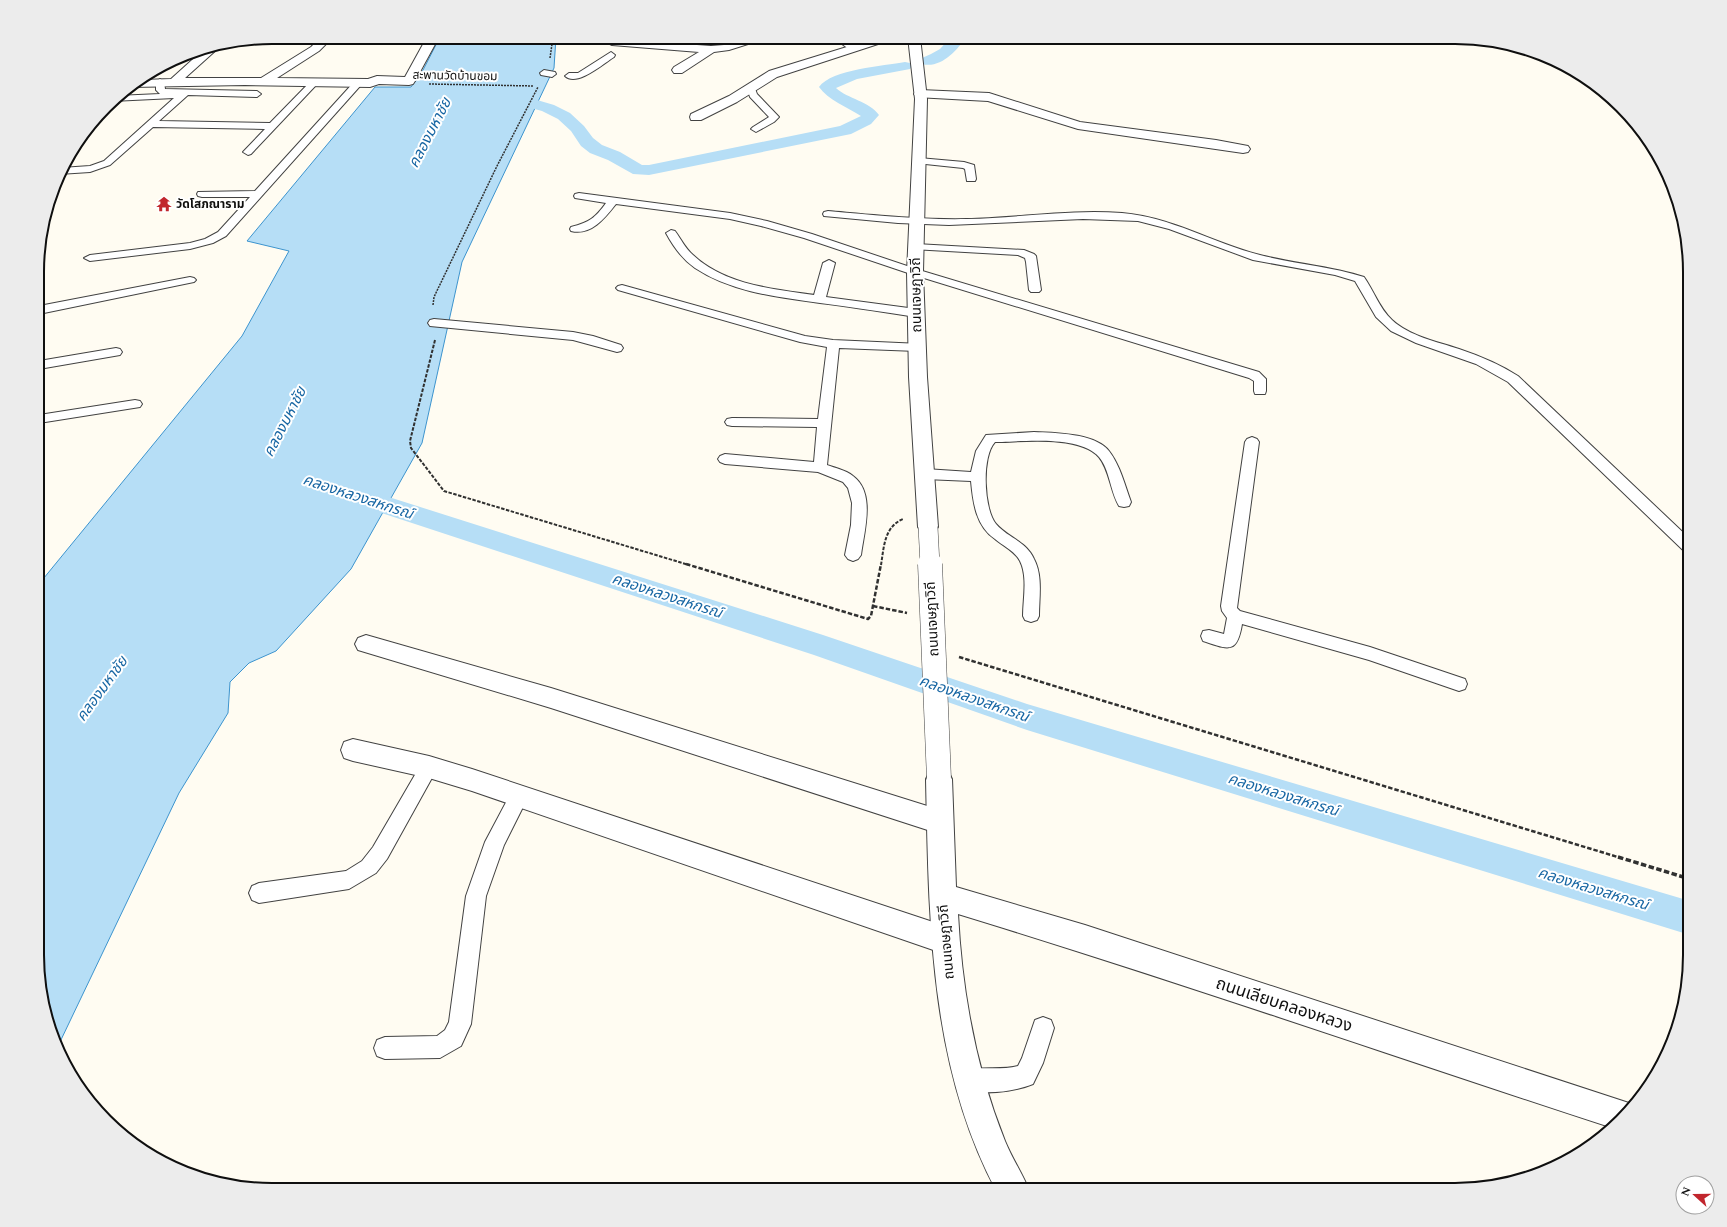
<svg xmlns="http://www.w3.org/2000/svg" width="1727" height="1227" viewBox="0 0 1727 1227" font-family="Spectral,'Noto Sans Thai',serif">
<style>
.water{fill:#b6def6;stroke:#3d94ce}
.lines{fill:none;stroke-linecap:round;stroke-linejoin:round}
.canal{fill:#b6def6;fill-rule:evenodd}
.service-casing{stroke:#424242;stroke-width:2}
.minor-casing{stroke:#424242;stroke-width:2}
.tertiary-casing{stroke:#424242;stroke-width:2}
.path-far3{stroke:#313131;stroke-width:1.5;stroke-dasharray:2 1;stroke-linecap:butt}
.path-far2{stroke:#313131;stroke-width:2;stroke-dasharray:3.5 1.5;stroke-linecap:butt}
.path-far1{stroke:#313131;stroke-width:2.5;stroke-dasharray:4.5 2;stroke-linecap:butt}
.path{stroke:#313131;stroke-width:3.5;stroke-dasharray:5.5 2.5;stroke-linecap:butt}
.service{fill:#fff;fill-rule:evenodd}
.minor{fill:#fff;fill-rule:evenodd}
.tertiary{fill:#fff;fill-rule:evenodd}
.tertiary-bridge-far1-casing{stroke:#424242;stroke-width:20;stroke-linecap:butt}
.tertiary-bridge-casing{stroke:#424242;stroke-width:25;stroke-linecap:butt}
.tertiary-bridge-far1{stroke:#fff;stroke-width:19}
.tertiary-bridge{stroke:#fff;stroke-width:24}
.labels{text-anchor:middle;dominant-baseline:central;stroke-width:4;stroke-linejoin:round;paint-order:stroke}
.far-street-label{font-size:12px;fill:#0f0f0f;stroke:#fff}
.far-poi-label{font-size:12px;font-weight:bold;fill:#0f0f0f;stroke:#fff;text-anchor:start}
.street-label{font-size:14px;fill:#0f0f0f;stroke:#fff}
.water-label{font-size:15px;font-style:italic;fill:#1766a3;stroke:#fff}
.near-street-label{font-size:17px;fill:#0f0f0f;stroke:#fff}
.rim{fill:none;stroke:#0f0f0f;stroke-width:2}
</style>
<rect width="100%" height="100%" fill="#fffcf2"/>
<!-- water -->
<path class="water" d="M 440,37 L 556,37 L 554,68 L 462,262 L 422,443 L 351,569 L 276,651 L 249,663 L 230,682 L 228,713 L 179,793 L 59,1044 L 39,986 L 39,584 L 242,336 L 289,251 L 247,241 L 375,87 L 411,87 L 422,72 Z"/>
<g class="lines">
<!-- canal -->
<g class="canal">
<path d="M 951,37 L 966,37 C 957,51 940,69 922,64 L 920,61 L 922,58 L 931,54 L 940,49 Z"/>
<path d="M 905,62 L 910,63 L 912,66 L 910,69 L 857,79 L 836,88 C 848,99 869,101 879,115 L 871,124 L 851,134 L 649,175 L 633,174 L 608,160 L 590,153 L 581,146 L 571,131 L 558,119 L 542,111 L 531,108 L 529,105 L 531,102 L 537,100 L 554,105 L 570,113 L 584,126 L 593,138 L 602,145 L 620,152 L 642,165 L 649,165 L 840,126 L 861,116 C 847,107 828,100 819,87 C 832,69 884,66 905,62 Z"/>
<path d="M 351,485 L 823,635 L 1027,704 L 1690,901 L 1690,935 L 1027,730 L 814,655 L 342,500 L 338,494 L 342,488 Z"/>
</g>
<!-- service casing -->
<g class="service-casing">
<g id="service">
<path d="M 833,37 L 843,37 L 857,48 L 853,50 L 850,50 Z"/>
<path d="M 611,52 L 615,55 L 614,57 C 603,64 577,87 565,76 L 569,73 L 578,73 Z"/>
<path d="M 544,70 L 555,72 L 556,74 L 552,77 L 541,75 L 540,73 Z"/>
<path d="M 160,79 L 164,82 L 165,89 L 257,91 L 261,94 L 257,97 L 188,95 L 159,121 L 270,123 L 312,80 L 315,79 L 319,82 L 251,154 L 248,155 L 243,152 L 265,129 L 153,127 L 110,165 L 90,172 L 59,174 L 61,168 L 90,166 L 104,161 L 174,98 L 112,101 L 116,96 L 160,94 L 156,90 L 156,82 Z"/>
<path d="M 358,80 L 362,83 L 361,85 L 226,236 L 213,243 L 190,249 L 90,261 L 84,258 L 90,255 L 190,243 L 205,239 L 218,232 L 250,197 L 202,197 L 198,196 L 197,194 L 198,192 L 255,191 L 355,81 Z"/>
<path d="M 751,85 L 754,86 L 757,94 L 779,117 L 774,122 L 756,132 L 751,129 L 753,127 L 769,117 L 750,97 L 747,88 Z"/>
<path d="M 919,158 L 964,162 L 974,165 L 976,179 L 975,181 L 967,181 L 965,169 L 963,168 L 916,163 L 914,161 L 916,159 Z"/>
<path d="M 579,193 L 730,213 L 767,221 L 812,234 L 919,270 L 1259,372 L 1266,379 L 1266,391 L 1265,394 L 1255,394 L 1254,391 L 1254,381 L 1249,378 L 911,274 L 804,238 L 761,226 L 730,219 L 616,204 C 605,218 591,236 571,231 L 570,229 L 571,227 C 590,222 595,218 606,203 L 575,198 L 574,196 L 575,194 Z"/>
<path d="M 828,211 C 874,215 921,220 967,219 C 1019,218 1070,209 1122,213 C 1171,217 1213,243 1260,255 C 1295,264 1330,266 1364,277 C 1374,291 1379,308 1392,320 C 1409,336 1438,342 1459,349 C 1480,356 1499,364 1518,376 L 1690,539 L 1690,553 L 1685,552 L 1508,382 L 1476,364 L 1416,343 L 1391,331 L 1376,317 L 1355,281 L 1335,275 L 1253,260 L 1169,229 L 1138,221 L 1083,219 L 949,225 L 898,223 L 824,216 L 823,214 L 824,212 Z"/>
<path d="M 671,230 L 675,231 C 681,239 685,248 693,255 C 725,285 773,289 814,295 L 823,263 L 829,260 L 835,263 L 826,297 L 916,309 L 920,310 L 922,313 L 920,316 L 916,317 C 884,312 852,307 820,303 C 777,297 731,292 695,268 C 682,259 673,246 666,233 Z"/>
<path d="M 916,244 L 1024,250 L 1034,254 L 1036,256 L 1041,290 L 1039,292 L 1031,292 L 1029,290 L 1026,262 L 1025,258 L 1018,255 L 912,249 L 910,247 L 912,245 Z"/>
<path d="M 190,277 L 194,278 L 196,280 L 194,282 L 39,314 L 39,306 Z"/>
<path d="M 622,285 L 805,336 L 833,340 L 921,344 L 923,347 L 921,350 L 917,351 L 839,348 L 827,465 C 835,468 846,470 853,476 C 876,493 864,531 861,555 L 858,559 L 853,561 L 848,559 L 845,555 L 851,525 L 852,503 L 848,488 L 843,482 L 818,472 L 725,464 L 720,462 L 718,459 L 720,456 L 725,454 L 814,462 L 817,427 L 732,426 L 727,425 L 725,422 L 727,419 L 732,418 L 818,419 L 827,347 L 800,342 L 618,290 L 616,288 L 618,286 Z"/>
<path d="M 434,319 L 573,332 L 593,336 L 621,345 L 623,348 L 621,351 L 617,352 L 573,340 L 430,326 L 428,323 L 430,320 Z"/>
<path d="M 116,348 L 120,349 L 122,352 L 120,355 L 39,369 L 39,361 Z"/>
<path d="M 135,400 L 140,401 L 142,404 L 140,407 L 39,423 L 39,415 Z"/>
<path d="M 1034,432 C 1055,433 1095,433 1109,451 C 1120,465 1125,486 1131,502 L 1129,506 L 1124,507 L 1119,506 C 1110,491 1110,470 1099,457 C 1081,436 1027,441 1002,442 L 995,442 C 981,457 984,510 996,524 C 1008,538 1026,541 1034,559 C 1043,576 1039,597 1039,616 L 1037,620 L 1031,622 L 1025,620 L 1023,616 C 1023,599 1028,577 1020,561 C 1015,551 1003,546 995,539 C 976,526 973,503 971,481 L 925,479 L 920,477 L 918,474 L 920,471 L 925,469 L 971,472 L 976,451 L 986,435 Z"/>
<path d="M 1252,437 L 1257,439 L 1259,442 L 1237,608 L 1240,611 L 1370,647 L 1465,679 L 1467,684 L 1465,689 L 1459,691 L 1369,660 L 1242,624 C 1237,655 1228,649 1203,641 L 1201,636 L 1203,631 L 1209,630 L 1224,634 L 1227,618 L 1222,611 L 1221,606 L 1245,442 L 1247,439 Z"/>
<path d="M 429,759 L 435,761 L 438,767 L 387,859 L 376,873 L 349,889 L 259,903 L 252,900 L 249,893 L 252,886 L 259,883 L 346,871 L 362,861 L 373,847 L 423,761 Z"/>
<path d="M 519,789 L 526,791 L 528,797 L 504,845 L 486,896 L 471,1024 L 461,1046 L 440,1058 L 385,1059 L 377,1056 L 374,1048 L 377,1040 L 385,1037 L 437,1036 L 445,1030 L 449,1022 L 466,896 L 485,842 L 512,791 Z"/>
<path d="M 1043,1017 L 1051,1020 L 1054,1028 L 1043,1063 L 1033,1084 C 1014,1092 980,1096 961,1088 L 958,1080 L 961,1072 C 979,1065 999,1071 1018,1066 L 1022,1058 L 1035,1020 Z"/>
</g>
</g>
<!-- minor casing -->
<g class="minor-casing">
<g id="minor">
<path d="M 321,37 L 333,37 L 319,51 L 277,78 L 368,79 L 377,76 L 405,77 L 427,37 L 439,37 L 415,81 L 413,84 L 409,85 L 379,84 L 370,87 L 245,85 L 131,87 L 142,80 L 171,79 L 202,51 L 216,48 L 215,51 L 185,78 L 261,78 L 311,47 Z"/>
<path d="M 748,37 L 765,37 L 764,39 L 729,50 L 714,52 L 682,73 L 674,73 L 672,70 L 674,67 L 699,52 L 612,45 L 606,42 L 612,39 L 711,46 L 724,45 Z"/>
<path d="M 918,37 L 921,40 L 919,42 L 889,42 L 878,44 L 777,77 L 737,102 L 701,120 L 691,120 L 690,117 L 691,114 L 729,96 L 769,71 L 876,38 Z"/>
<path d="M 920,90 L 989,93 L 1080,122 L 1216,140 L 1248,146 L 1250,149 L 1248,152 L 1243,153 L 1078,129 L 988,101 L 916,97 L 914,94 L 916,91 Z"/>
<path d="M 366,635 L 551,688 L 940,810 L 949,814 L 953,822 L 949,830 L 940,834 L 551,708 L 358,650 L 355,644 L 358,638 Z"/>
<path d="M 353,739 L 429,756 L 472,769 L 945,926 L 955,930 L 959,940 L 955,950 L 945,954 L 472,791 L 429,778 L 353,761 L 344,758 L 341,750 L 344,742 Z"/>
</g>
</g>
<!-- tertiary casing -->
<g class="tertiary-casing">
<g id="tertiary">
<path d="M 908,37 L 920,37 L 927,99 L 923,272 L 927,377 L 938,527 L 935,532 L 928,534 L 921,532 L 918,527 L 909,377 L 907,272 L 915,99 Z"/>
<path d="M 939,768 L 948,771 L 952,779 L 956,887 L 1085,925 L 1635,1105 L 1613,1128 C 1395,1057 1178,981 958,914 C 962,991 976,1069 1005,1141 C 1012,1158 1022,1173 1029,1190 L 996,1190 C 929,1064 929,918 926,779 L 930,771 Z"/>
</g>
</g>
<!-- path-far3 -->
<g class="path-far3">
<path d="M 550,58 L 553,37"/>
<path d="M 429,84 L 534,86"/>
<path d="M 433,305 L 434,297 L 497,166 L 538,87"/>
</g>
<!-- path-far2 -->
<g class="path-far2">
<path d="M 435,340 L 410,441 L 411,448 L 444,491 L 689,565"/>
<path d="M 881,565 C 884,547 884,527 903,519"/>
</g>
<!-- path-far1 -->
<g class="path-far1">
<path d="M 686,564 L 868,619 L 871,616 L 881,564"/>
<path d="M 873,606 L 907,613"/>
<path d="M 959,657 L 1621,858"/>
</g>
<!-- path -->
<path class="path" d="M 1618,857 L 1690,879"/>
<!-- service -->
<use href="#service" class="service"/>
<!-- minor -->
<use href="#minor" class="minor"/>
<!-- tertiary -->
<use href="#tertiary" class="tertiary"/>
<!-- tertiary-bridge-far1 casing -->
<g class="tertiary-bridge-far1-casing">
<path id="tertiary-bridge-far1" d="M 928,527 L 930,565"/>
</g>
<!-- tertiary-bridge casing -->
<g class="tertiary-bridge-casing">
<path id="tertiary-bridge" d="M 930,564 L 939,779"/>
</g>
<!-- tertiary-bridge-far1 -->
<use href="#tertiary-bridge-far1" class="tertiary-bridge-far1"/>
<!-- tertiary-bridge -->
<use href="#tertiary-bridge" class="tertiary-bridge"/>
</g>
<!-- icons -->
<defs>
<g id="temple-bare" transform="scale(1.2)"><path d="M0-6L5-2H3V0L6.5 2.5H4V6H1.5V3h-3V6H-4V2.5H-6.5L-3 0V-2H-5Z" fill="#c1262d" stroke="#fff" stroke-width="2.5" paint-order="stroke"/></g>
</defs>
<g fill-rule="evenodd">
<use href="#temple-bare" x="164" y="204"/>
</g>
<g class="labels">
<!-- far-street labels -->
<g class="far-street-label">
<text transform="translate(455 76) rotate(1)">สะพานวัดบ้านขอม</text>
</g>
<!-- far-poi labels -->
<g class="far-poi-label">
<text x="176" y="204">วัดโสภณาราม</text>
</g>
<!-- street labels -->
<g class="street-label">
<text transform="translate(916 295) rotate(-91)">ถนนเจษฎาวิถี</text>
<text transform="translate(932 619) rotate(-93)">ถนนเจษฎาวิถี</text>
<text transform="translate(946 942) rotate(-95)">ถนนเจษฎาวิถี</text>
</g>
<!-- water labels -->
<g class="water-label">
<text transform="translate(430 133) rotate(-63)">คลองมหาชัย</text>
<text transform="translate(285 422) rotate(-63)">คลองมหาชัย</text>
<text transform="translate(358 497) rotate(18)">คลองหลวงสหกรณ์</text>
<text transform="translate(667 596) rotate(18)">คลองหลวงสหกรณ์</text>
<text transform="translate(102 689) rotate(-54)">คลองมหาชัย</text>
<text transform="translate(974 699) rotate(19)">คลองหลวงสหกรณ์</text>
<text transform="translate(1283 795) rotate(17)">คลองหลวงสหกรณ์</text>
<text transform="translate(1593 889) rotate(17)">คลองหลวงสหกรณ์</text>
</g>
<!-- near-street labels -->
<g class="near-street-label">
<text transform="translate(1284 1005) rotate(18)">ถนนเลียบคลองหลวง</text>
</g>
</g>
<!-- crop -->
<path d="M0 0H1727V1227H0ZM272 44H1455A228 228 0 0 1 1683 272V955A228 228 0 0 1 1455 1183H272A228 228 0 0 1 44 955V272A228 228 0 0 1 272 44Z" fill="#ececec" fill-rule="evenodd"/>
<path class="rim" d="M272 44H1455A228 228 0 0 1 1683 272V955A228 228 0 0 1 1455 1183H272A228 228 0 0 1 44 955V272A228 228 0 0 1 272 44Z"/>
<!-- north arrow -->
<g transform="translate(1695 1195) rotate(291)"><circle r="19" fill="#ffffff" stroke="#9f9f9f"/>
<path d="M0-3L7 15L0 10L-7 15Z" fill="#c1262d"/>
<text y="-6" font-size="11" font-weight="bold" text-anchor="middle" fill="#0f0f0f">N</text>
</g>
</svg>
